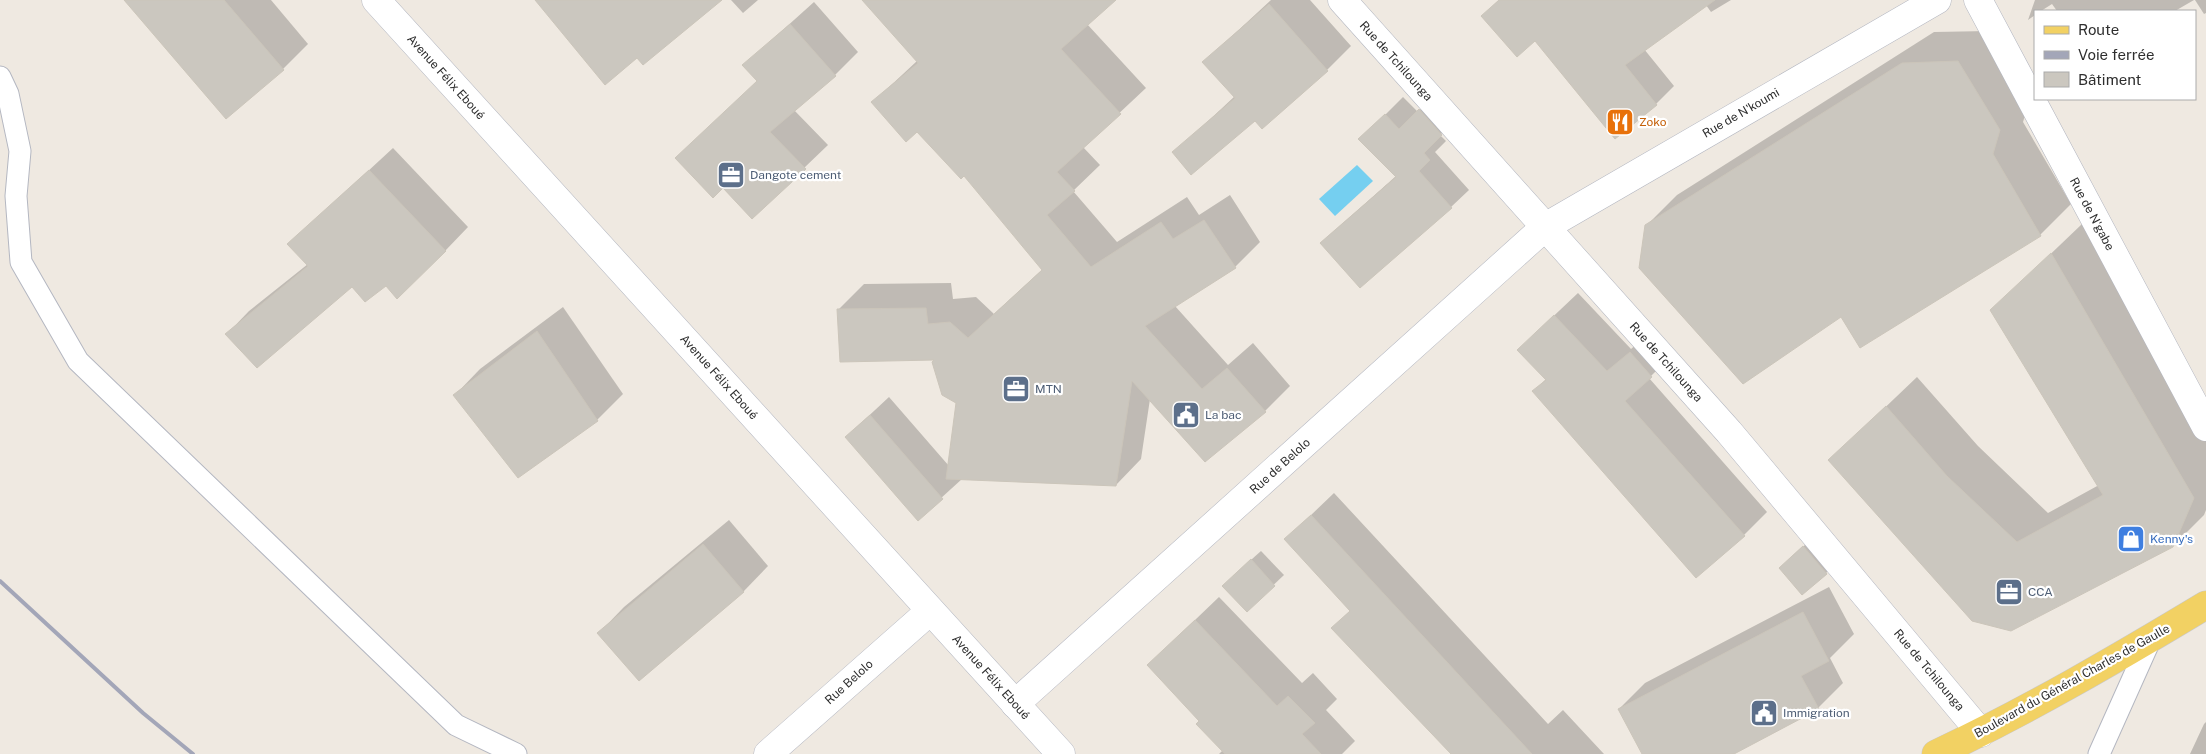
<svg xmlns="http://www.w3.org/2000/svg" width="2206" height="754" viewBox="0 0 2206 754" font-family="'Public Sans',sans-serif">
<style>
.water{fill:#75cff0}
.shadow{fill:#0003}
.building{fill:#cbc7bf;stroke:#cbc5ba}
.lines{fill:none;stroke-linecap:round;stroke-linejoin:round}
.service-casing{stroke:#b4b7c1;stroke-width:23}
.minor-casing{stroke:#b4b7c1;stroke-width:29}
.tertiary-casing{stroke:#b4b7c1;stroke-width:29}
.primary-casing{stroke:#c9c9c9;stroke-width:29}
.service{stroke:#fff;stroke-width:21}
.minor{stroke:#fff;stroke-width:28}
.tertiary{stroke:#fff;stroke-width:28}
.primary{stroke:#f2d163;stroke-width:28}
.rail{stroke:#a3a6b8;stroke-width:4}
.labels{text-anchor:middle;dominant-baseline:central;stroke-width:4.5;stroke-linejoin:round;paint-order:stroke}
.street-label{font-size:12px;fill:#2e2e2e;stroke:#fff}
.food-label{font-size:12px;fill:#c56008;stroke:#fff;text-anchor:start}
.service-label{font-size:12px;fill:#4e5e75;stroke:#fff;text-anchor:start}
.shop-label{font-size:12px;fill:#366cbe;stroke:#fff;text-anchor:start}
</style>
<rect width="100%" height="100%" fill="#efe9e1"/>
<!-- water -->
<path class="water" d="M 1357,165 L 1373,181 L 1335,216 L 1319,199 Z"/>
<!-- shadow -->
<g class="shadow">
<path d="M 126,0 L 271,0 L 308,44 L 283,69 Z"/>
<path d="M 731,0 L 758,0 L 743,13 Z"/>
<path d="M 864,0 L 1114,0 L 1087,24 L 1146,88 L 1083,147 L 1100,165 L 1073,191 L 1117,242 L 1187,197 L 1199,215 L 1230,195 L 1260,242 L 1235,267 L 1175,306 L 1228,365 L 1253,343 L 1290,386 L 1265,411 L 1150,399 L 1141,459 L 1116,485 L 962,479 L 918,519 L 846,437 L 889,397 L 949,466 L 957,402 L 937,359 L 838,310 L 864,284 L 951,283 L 953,299 L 976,297 L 994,314 L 1043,269 L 964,175 L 918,130 L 873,102 L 917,61 Z"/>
<path d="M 1271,0 L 1310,0 L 1351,46 L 1327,70 L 1255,119 L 1174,153 L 1235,96 L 1204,62 Z"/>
<path d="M 1499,0 L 1731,0 L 1711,12 L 1706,5 L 1644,49 L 1674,86 L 1656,104 L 1615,137 L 1535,39 L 1483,16 Z"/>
<path d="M 2035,0 L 2194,0 L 2175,11 L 2057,11 L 2052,4 L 2041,11 L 2035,11 L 2035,15 L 2028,20 Z"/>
<path d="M 2195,0 L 2206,0 L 2206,13 L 2204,14 Z"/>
<path d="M 814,2 L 858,52 L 835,75 L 794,110 L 828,145 L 753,217 L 758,80 L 744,65 Z"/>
<path d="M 1988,31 L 2030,99 L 2023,122 L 2071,204 L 2040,235 L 1860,346 L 1841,315 L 1646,226 L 1677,195 L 1934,32 Z"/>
<path d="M 1437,92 L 1459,116 L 1440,135 L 1446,141 L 1435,152 L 1469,190 L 1451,207 L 1321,243 L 1396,176 L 1378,122 L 1403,97 L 1418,112 Z"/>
<path d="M 393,148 L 468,227 L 445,251 L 386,284 L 352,285 L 226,335 L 249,311 L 308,264 L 289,244 Z"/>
<path d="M 2082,224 L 2206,436 L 2206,510 L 2204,515 L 2173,546 L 2011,629 L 1830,460 L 1917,377 L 1978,446 L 2048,513 L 2099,485 L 1992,310 Z"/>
<path d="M 1578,293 L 1631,349 L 1654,329 L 1674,353 L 1649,378 L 1767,512 L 1744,535 L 1534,391 L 1546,379 L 1542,327 Z"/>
<path d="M 563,307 L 623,394 L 597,420 L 518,476 L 455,395 L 480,369 Z"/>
<path d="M 1334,493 L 1548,724 L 1563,710 L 1604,754 L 1452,754 L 1333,628 L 1351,610 L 1286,539 Z"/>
<path d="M 729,520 L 768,566 L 743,592 L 599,633 L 624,607 Z"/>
<path d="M 1813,538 L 1835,564 L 1826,573 L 1790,558 Z"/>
<path d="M 1261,551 L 1284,575 L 1247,610 L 1233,576 Z"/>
<path d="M 1829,587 L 1854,634 L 1830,658 L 1843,683 L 1818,708 L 1731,754 L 1643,754 L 1619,709 L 1645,683 Z"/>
<path d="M 1219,597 L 1302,683 L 1313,673 L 1337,699 L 1326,710 L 1355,741 L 1342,754 L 1219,754 L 1223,750 L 1201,721 L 1172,642 Z"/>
<path d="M 2206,722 L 2206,754 L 2190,754 L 2204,724 Z"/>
</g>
<!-- building -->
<g class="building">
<path d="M 124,0 L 224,0 L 284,70 L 226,119 Z"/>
<path d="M 535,0 L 722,0 L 643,65 L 637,58 L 605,85 Z"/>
<path d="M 862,0 L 1116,0 L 1061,49 L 1121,114 L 1057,172 L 1075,191 L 1047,215 L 1091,267 L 1161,222 L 1173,239 L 1204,220 L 1236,268 L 1145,326 L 1202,389 L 1227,368 L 1266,412 L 1205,462 L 1132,381 L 1116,486 L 946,479 L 956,403 L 942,395 L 932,362 L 934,360 L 840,362 L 837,309 L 926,308 L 928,324 L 950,322 L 968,338 L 1042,270 L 964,176 L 961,179 L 917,132 L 906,142 L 871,102 L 918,63 Z"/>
<path d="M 1499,0 L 1715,0 L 1625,65 L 1657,105 L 1615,139 L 1535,41 L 1517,57 L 1481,16 Z"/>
<path d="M 1269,4 L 1328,71 L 1262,129 L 1255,121 L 1191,175 L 1172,152 L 1235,98 L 1202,62 Z"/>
<path d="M 790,24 L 836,76 L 770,132 L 806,169 L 752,219 L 723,188 L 713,198 L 675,158 L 757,81 L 742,65 Z"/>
<path d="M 1958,61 L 2000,130 L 1993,154 L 2041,236 L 1860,348 L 1841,317 L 1743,384 L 1639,268 L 1645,225 L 1902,63 Z"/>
<path d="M 1419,109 L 1442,135 L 1424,153 L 1430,160 L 1419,171 L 1452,208 L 1360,288 L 1320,243 L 1396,177 L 1358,139 L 1385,114 L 1399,129 Z"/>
<path d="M 369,170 L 446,251 L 397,299 L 386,286 L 365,302 L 352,287 L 257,368 L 225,334 L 308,266 L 287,244 Z"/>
<path d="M 2051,253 L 2194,498 L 2173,547 L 2011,631 L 1972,621 L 1828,460 L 1886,406 L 1947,476 L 2017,542 L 2103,495 L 1990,310 Z"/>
<path d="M 1554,315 L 1607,371 L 1630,352 L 1652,377 L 1625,401 L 1745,536 L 1696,578 L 1532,391 L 1546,380 L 1517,350 Z"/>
<path d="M 537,331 L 598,421 L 518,478 L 453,395 Z"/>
<path d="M 870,415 L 943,499 L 918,521 L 845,437 Z"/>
<path d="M 1311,515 L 1532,754 L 1451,754 L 1331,628 L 1350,611 L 1284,539 Z"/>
<path d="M 703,544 L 744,592 L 639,681 L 597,633 Z"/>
<path d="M 1803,546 L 1827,574 L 1802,595 L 1779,568 Z"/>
<path d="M 1251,559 L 1275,586 L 1247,612 L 1222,586 Z"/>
<path d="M 1803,612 L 1829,661 L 1801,676 L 1819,709 L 1734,754 L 1642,754 L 1618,709 Z"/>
<path d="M 1195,620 L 1277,706 L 1288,696 L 1315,723 L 1302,734 L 1321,754 L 1225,754 L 1196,724 L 1199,721 L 1147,665 Z"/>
</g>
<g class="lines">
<!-- service casing -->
<g class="service-casing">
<g id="service">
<path d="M 0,77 L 8,94 L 20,151 L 16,196 L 21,262 L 78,361 L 456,725 L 516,754"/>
<path d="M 2099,754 L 2151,638"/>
</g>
</g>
<!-- minor casing -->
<g class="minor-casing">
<g id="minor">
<path d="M 1342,0 L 1729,432 L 1981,733"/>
<path d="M 1978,0 L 2206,427"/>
<path d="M 1545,227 L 1937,0"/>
<path d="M 768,754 L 930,611"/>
</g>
</g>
<!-- tertiary casing -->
<g class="tertiary-casing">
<g id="tertiary">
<path d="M 376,0 L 1061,754"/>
<path d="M 1015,704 L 1545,227"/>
</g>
</g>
<!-- primary casing -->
<g class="primary-casing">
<path id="primary" d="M 1936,754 C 2029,710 2118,658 2206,605"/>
</g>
<!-- service -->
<use href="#service" class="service"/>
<!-- minor -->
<use href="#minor" class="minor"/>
<!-- tertiary -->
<use href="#tertiary" class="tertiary"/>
<!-- primary -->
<use href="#primary" class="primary"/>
<!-- rail -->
<path class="rail" d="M 0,581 L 143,713 L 193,754"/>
</g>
<!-- icons -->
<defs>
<g id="restaurant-square" transform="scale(1.4375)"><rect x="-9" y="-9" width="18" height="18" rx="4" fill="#e8710a" stroke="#fff"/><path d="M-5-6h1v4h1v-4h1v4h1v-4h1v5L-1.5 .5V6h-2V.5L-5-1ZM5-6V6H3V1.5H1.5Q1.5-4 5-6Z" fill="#fff"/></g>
<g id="office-square" transform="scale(1.4375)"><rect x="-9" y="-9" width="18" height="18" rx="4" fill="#5c6f8a" stroke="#fff"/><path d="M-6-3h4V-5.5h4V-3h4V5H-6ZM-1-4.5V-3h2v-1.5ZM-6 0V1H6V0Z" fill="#fff"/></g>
<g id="civic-square" transform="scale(1.4375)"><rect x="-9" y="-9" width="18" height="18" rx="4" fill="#5c6f8a" stroke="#fff"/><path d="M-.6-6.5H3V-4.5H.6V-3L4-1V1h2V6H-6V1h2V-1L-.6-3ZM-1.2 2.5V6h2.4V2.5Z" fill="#fff"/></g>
<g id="shop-square" transform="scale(1.4375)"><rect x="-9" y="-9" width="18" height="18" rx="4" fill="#3f7fe0" stroke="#fff"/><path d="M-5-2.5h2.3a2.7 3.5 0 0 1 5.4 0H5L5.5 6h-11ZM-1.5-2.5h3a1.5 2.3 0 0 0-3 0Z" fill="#fff"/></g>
</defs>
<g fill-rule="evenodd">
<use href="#restaurant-square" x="1620" y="122"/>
<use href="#office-square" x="731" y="175"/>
<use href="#office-square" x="1016" y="389"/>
<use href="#civic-square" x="1186" y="415"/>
<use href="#shop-square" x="2131" y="539"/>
<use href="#office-square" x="2009" y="592"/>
<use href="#civic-square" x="1764" y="713"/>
</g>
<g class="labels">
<!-- street labels -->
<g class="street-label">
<text transform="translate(1396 61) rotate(48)">Rue de Tchilounga</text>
<text transform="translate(446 77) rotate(48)">Avenue Félix Eboué</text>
<text transform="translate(1741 113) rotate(-30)">Rue de N'koumi</text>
<text transform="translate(2092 214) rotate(62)">Rue de N'gabe</text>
<text transform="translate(1666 362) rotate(48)">Rue de Tchilounga</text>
<text transform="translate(719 377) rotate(48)">Avenue Félix Eboué</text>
<text transform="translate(1280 466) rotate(-42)">Rue de Belolo</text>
<text transform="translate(1929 670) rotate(50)">Rue de Tchilounga</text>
<text transform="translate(991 677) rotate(48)">Avenue Félix Eboué</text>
<text transform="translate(2072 681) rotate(-29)">Boulevard du Général Charles de Gaulle</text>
<text transform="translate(849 682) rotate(-42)">Rue Belolo</text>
</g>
<!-- food labels -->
<g class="food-label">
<text x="1639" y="122">Zoko</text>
</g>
<!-- service labels -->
<g class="service-label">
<text x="750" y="175">Dangote cement</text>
<text x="1035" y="389">MTN</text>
<text x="1205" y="415">La bac</text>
<text x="2028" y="592">CCA</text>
<text x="1783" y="713">Immigration</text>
</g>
<!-- shop labels -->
<g class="shop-label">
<text x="2150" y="539">Kenny's</text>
</g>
</g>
<!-- legend -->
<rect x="2034" y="10" width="162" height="90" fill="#ffffff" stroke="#ababab"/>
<rect x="2044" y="26" width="25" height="8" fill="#f2d163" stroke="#ababab"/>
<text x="2078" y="35" font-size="15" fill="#2e2e2e">Route</text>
<rect x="2044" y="51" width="25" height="8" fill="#a3a6b8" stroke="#ababab"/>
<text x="2078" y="60" font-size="15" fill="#2e2e2e">Voie ferrée</text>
<rect x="2044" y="72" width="25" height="15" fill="#cbc7bf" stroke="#ababab"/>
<text x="2078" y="85" font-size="15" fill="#2e2e2e">Bâtiment</text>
</svg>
